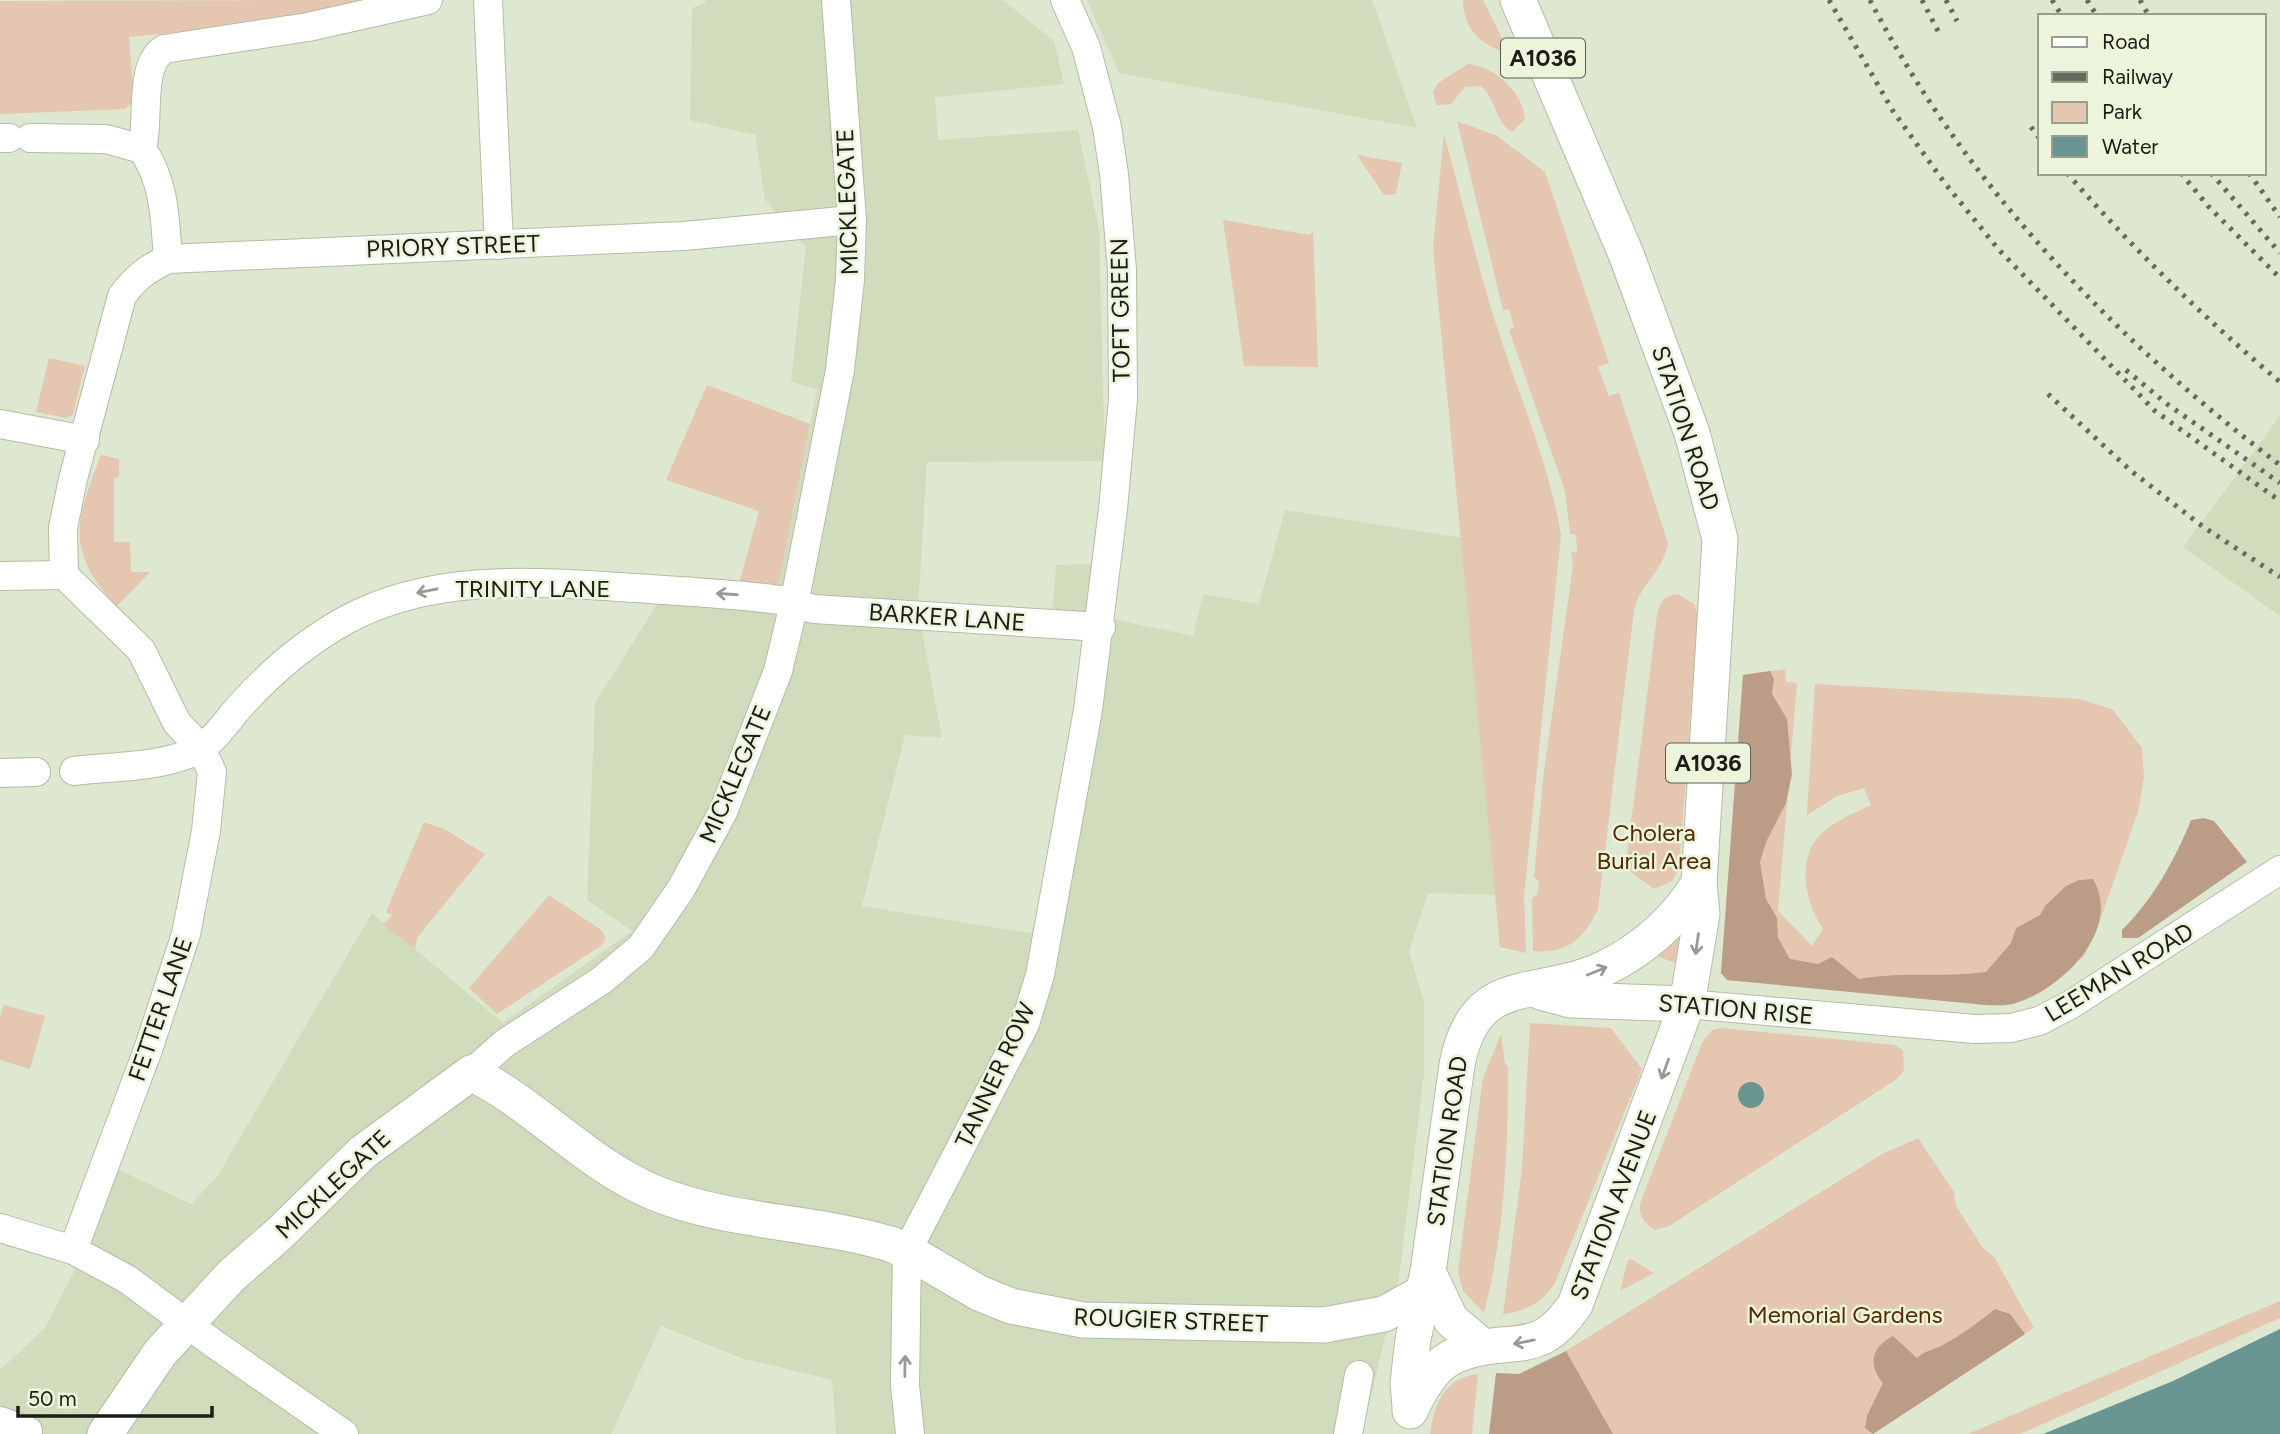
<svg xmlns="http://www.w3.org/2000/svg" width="2280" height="1434" viewBox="0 0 2280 1434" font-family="Figtree,sans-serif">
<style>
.built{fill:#d1dcbd}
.green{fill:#e4c6b1}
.forest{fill:#bb9c86}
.water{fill:#699692}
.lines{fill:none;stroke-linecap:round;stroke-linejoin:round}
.minor-casing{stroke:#b4bca4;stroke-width:30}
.major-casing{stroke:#b4bca4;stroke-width:37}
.minor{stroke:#fff;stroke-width:28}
.major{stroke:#fff;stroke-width:35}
.rail{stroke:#656b5d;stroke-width:5;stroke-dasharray:3.5 7;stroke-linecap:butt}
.oneway{stroke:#989a96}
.labels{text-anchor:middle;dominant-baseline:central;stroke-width:5;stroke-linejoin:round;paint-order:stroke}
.shield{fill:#ecf5dc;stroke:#5a5e51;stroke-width:2}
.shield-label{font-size:23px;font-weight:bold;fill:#1b1e16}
.street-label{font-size:24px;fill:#1b1e16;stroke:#ecf5dc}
.park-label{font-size:24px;fill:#532a03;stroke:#ecf5dc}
</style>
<rect width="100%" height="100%" fill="#dee7cf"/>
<!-- built -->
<g class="built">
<path d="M 705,0 L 1003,0 L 1054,41 L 1064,84 L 935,97 L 938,140 L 1078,130 L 1099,230 L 1105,461 L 927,462 L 918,610 L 942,738 L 905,735 L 862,906 L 1042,935 L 1085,623 L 1052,620 L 1056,565 L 1095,564 L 1113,619 L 1193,636 L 1203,594 L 1259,604 L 1285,510 L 1463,538 L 1495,895 L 1428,893 L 1409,952 L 1424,1002 L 1424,1074 L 1399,1278 L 1362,1434 L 836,1434 L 832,1380 L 741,1358 L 661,1326 L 611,1434 L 0,1434 L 0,1370 L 45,1328 L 95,1231 L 117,1169 L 191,1204 L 217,1177 L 372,913 L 503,1023 L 632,931 L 587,900 L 595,703 L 670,584 L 778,586 L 817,389 L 791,382 L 806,247 L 765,199 L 755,135 L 690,120 L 692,8 L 705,3 Z"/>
<path d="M 1087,0 L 1372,0 L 1417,128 L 1119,73 Z"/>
<path d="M 2280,416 L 2280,616 L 2183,547 Z"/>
</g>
<!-- green -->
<g class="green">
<path d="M 383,0 L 314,18 L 129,37 L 134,101 L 125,109 L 0,114 L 0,1 Z"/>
<path d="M 1463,0 L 1483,0 L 1510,55 C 1482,44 1464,33 1463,0 Z"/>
<path d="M 1468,64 C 1495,67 1523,92 1525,119 L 1512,132 C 1495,122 1496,98 1481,86 L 1465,87 L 1451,104 L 1436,105 L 1433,92 L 1438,83 Z"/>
<path d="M 1457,121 L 1497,136 L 1545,172 L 1609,363 L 1598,367 L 1609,396 L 1619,393 L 1668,543 C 1664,571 1640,584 1634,610 L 1598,909 C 1584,939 1567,954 1533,951 L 1532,898 L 1537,895 L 1539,881 L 1534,877 L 1543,779 L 1573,566 L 1571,552 L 1577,552 L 1576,535 L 1570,534 L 1565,491 L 1509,330 L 1514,327 L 1509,309 L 1503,310 Z"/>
<path d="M 1444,134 C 1462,199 1477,266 1498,330 C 1520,399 1549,463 1561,535 L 1524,896 L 1526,953 L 1500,947 L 1433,248 Z"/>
<path d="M 1357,155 L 1402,163 L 1396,194 L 1384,195 Z"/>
<path d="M 1223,220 L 1310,235 L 1313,231 L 1318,367 L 1244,366 Z"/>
<path d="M 49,358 L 85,366 L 73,414 L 67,418 L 36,412 Z"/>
<path d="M 707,385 L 810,424 L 778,587 L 739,584 L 759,511 L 666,480 Z"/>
<path d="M 101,455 L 119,459 L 119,477 L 114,478 L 114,542 L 130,542 L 131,572 L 150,572 L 117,606 C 64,551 76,520 101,455 Z"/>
<path d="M 1678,594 L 1694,604 L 1698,615 L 1679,869 L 1672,881 L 1654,889 L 1630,871 L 1627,855 L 1657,615 C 1661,601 1663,596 1678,594 Z"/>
<path d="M 1785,669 L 1786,682 L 1797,683 L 1778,911 L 1812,946 L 1823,929 C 1806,904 1796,862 1819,836 C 1832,822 1854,813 1871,805 L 1864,788 L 1837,796 L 1807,815 L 1815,684 L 2079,699 L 2112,709 L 2142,748 L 2144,777 L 2138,812 L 2097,929 L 2084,956 L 2050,985 L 2032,996 L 2011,1004 L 1986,1005 L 1727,980 L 1721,973 L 1743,675 Z"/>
<path d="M 424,822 L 446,830 L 485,854 L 417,938 L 415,949 L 384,925 L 392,915 L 386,912 Z"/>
<path d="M 549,895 L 601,930 L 606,938 L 602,945 L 497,1014 L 469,988 Z"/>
<path d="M 1682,932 L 1676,963 L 1659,957 L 1653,948 Z"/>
<path d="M 4,1005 L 45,1016 L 30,1069 L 0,1060 L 0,1017 Z"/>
<path d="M 1530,1023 L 1611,1028 L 1642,1069 L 1555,1283 C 1543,1303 1525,1311 1503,1314 L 1522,1169 Z"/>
<path d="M 1722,1028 L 1895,1045 L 1903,1051 L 1904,1070 L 1897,1079 L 1669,1226 L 1655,1230 C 1644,1223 1639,1218 1640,1204 L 1702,1043 L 1712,1030 Z"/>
<path d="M 1501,1034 L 1505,1064 L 1508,1066 C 1508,1150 1505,1232 1484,1313 L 1463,1291 L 1458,1271 L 1483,1078 Z"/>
<path d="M 1918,1138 L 1954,1192 L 1956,1206 L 1983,1248 L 1994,1257 L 2034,1328 L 1873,1434 L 1613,1434 L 1566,1351 L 1882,1154 Z"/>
<path d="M 1631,1259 L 1654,1273 L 1620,1291 L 1628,1260 Z"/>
<path d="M 2280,1301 L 2280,1318 L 2020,1434 L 1968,1434 Z"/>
<path d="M 1478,1374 L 1472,1434 L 1430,1434 C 1434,1404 1444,1378 1478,1374 Z"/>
</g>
<!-- forest -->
<g class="forest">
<path d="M 1770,671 L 1774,679 L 1772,694 L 1787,719 L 1792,774 L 1786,803 L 1766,842 L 1760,862 L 1766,899 L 1777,918 L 1778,938 L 1790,959 L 1818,964 L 1832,957 L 1859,979 C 1901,971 1943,978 1986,972 L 2011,943 L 2016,928 L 2040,915 L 2046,905 L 2066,886 L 2079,880 L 2093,879 C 2123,931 2060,991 2013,1004 C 2004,1006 1994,1005 1986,1005 L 1727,980 L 1721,973 L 1743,675 Z"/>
<path d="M 2204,818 L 2214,821 L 2247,862 L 2138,938 L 2122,938 L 2122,930 C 2152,901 2176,858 2191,820 Z"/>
<path d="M 1995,1309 L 2010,1314 L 2025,1334 L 1873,1434 L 1865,1428 L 1867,1416 L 1883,1383 C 1868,1365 1871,1347 1893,1336 L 1917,1358 C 1926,1350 1931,1351 1941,1346 C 1960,1336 1978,1323 1995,1309 Z"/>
<path d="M 1566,1351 L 1613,1434 L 1489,1434 L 1496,1373 L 1519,1374 Z"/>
</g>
<!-- water -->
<g class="water">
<circle cx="1751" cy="1095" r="13"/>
<path d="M 2280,1329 L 2280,1434 L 2043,1434 L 2173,1381 Z"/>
</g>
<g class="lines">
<!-- minor casing -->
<g class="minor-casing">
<g id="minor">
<path d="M 488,0 L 499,245"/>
<path d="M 0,138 L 9,138"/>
<path d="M 30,138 L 106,139 L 142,149"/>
<path d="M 142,149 C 165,182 165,220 168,259 L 684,236 L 852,220"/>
<path d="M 142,149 C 150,119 138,66 164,49 L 308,27 L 428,0"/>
<path d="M 0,424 L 85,440"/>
<path d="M 0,576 L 64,575"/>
<path d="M 794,604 L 814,609 L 1101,627"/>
<path d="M 74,771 C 113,766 164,768 199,749 C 215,741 230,716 243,703 C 272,671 308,641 346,620 C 435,572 539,582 636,588 C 689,592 742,594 795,602"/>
<path d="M 0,773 L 36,772"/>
<path d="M 1687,1004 L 1975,1029 L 2011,1028 L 2039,1021 L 2070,1005 L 2280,870"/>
<path d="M 471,1073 L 505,1043 L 602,980 L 641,947 L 681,889 L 723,812 L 778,671 L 794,604 L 840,370 L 850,280 L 852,220 L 836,0"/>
<path d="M 0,1228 L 73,1250 L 127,1279 L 213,1343 L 344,1434"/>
<path d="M 73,1250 L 149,1047 L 186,934 L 206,831 L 212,772 L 201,748 L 177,723 L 141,650 L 64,575 L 63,528 L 73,479 L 122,296 C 135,278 148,268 168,259"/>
<path d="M 0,1421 L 28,1431"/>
<path d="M 910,1434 L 905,1385 L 907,1251 L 1025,1024 L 1040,975 L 1088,710 L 1113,509 L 1123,399 L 1122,270 L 1114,174 L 1107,127 L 1086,47 L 1065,0"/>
<path d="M 1348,1434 L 1359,1375"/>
</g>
</g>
<!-- major casing -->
<g class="major-casing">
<g id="major">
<path d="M 1541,992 L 1571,1000 L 1687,1004"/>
<path d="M 1428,1272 L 1451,1320 L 1483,1347"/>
<path d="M 1410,1406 L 1408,1383 L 1413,1339 L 1428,1272 L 1457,1065 C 1475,970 1537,1001 1605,968 C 1644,949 1676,920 1699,883"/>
<path d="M 1410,1411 C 1432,1364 1448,1350 1501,1345 C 1515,1344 1531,1343 1544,1336 C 1557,1329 1566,1317 1575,1305 L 1687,1004 L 1702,914 L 1699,883 L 1720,539 L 1692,433 L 1626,254 L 1518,0"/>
<path d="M 105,1434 L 160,1353 L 231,1276 L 279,1234 L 363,1152 L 471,1073 C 536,1105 587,1165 655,1193 C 729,1223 813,1221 890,1244 L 907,1251 L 979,1293 L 1011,1306 L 1083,1320 L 1324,1325 L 1384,1314 L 1422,1293"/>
</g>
</g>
<!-- minor -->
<use href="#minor" class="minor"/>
<!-- major -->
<use href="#major" class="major"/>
<!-- rail -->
<g class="rail">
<path d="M 1829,0 L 1893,111 L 1944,182 L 1999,250 L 2155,411 L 2280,501"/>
<path d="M 1870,0 C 1966,186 2114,339 2280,465"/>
<path d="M 1922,0 L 1939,33"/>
<path d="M 1946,0 L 1957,21"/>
<path d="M 2052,0 L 2062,16"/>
<path d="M 2087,0 L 2097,16"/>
<path d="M 2140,0 L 2149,16"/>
<path d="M 2031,127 L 2040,139"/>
<path d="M 2067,173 C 2133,249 2203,317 2280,382"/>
<path d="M 2181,173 L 2208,206 L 2280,278"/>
<path d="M 2211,173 L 2280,253"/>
<path d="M 2249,173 L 2280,217"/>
<path d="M 2126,370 L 2167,404 L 2280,483"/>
<path d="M 2048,394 L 2130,470 L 2202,526 L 2280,577"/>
</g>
</g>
<!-- one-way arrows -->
<defs><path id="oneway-shaft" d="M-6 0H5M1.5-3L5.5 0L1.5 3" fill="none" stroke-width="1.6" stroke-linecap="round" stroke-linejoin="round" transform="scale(1.75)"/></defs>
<g class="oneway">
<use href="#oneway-shaft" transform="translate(427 591) rotate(169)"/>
<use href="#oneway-shaft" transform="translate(727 594) rotate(-176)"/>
<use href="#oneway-shaft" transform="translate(1697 944) rotate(98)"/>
<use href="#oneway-shaft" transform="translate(1597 971) rotate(-22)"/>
<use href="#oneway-shaft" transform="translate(1665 1069) rotate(110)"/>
<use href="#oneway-shaft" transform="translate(1524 1342) rotate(169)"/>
<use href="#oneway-shaft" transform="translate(905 1366) rotate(-89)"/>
</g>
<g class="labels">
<!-- shield labels -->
<g class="shield">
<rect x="1501" y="38.5" width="84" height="39" rx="5"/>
<rect x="1666" y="743.5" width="84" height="39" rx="5"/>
</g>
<g class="shield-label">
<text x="1543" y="58">A1036</text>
<text x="1708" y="763">A1036</text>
</g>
<!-- street labels -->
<g class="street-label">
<text transform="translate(847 202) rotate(-92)">MICKLEGATE</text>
<text transform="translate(453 246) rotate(-2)">PRIORY STREET</text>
<text transform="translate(1120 310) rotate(-91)">TOFT GREEN</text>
<text transform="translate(1686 428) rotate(72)">STATION ROAD</text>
<text x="533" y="588">TRINITY LANE</text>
<text transform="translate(947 617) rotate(4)">BARKER LANE</text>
<text transform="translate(735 774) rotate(-67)">MICKLEGATE</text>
<text transform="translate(2119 972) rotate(-31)">LEEMAN ROAD</text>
<text transform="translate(160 1009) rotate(-71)">FETTER LANE</text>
<text transform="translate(1736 1009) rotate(5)">STATION RISE</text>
<text transform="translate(995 1075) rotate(-65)">TANNER ROW</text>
<text transform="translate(1447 1141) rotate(-82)">STATION ROAD</text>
<text transform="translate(333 1184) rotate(-43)">MICKLEGATE</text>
<text transform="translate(1613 1205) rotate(-69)">STATION AVENUE</text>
<text transform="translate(1171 1320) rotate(2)">ROUGIER STREET</text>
</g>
<!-- park labels -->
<g class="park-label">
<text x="1654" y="832">Cholera<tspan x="1654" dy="28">Burial Area</tspan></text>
<text x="1845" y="1314">Memorial Gardens</text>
</g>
</g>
<!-- legend -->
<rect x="2038" y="14" width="228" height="161" fill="#ecf5dc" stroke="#989f8d" stroke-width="2"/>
<rect x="2052" y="37" width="35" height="10" fill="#ffffff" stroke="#989f8d" stroke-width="2"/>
<text x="2102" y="49" font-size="21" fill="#1b1e16">Road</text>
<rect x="2052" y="72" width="35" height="10" fill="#656b5d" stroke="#989f8d" stroke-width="2"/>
<text x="2102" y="84" font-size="21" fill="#1b1e16">Railway</text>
<rect x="2052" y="102" width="35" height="21" fill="#e4c6b1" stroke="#989f8d" stroke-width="2"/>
<text x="2102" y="119" font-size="21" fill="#1b1e16">Park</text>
<rect x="2052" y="136" width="35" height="21" fill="#699692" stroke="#989f8d" stroke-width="2"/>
<text x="2102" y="154" font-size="21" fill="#1b1e16">Water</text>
<!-- scale -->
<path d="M18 1406v10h194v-10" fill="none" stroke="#1b1e16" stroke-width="3.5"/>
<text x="28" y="1406" font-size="21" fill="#1b1e16" stroke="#ecf5dc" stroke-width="5" paint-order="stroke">50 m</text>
</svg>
